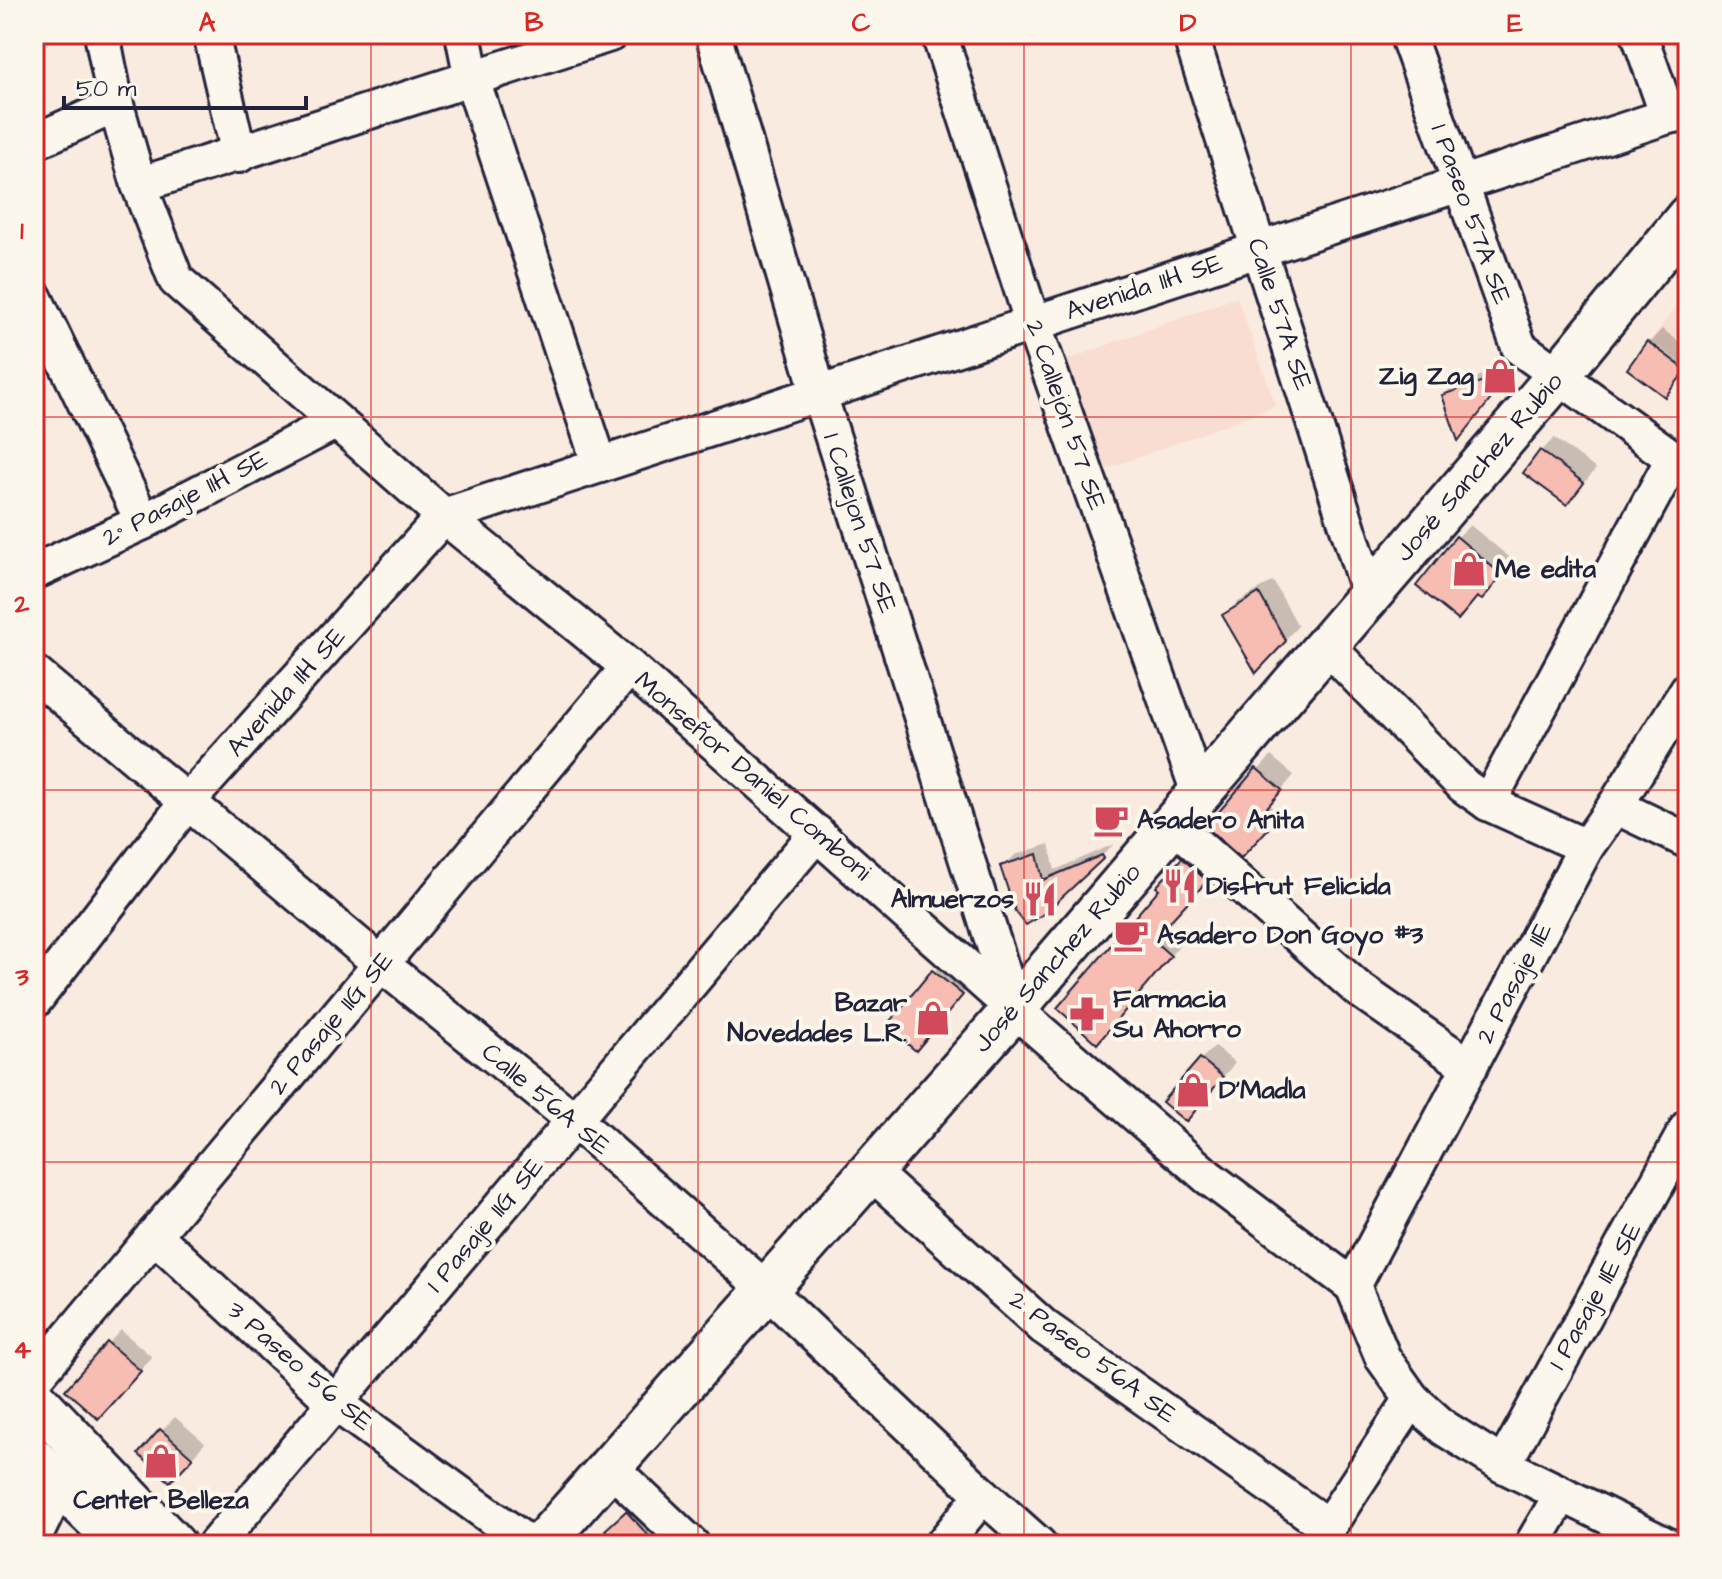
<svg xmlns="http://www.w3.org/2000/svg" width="1722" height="1579" viewBox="0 0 1722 1579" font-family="'Architects Daughter',sans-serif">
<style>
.built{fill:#f9ddd2}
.shadow{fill:#0003}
.building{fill:#f7bcb2;stroke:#22223b;stroke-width:2}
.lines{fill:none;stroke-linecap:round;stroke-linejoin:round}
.minor-casing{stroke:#22223b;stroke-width:40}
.major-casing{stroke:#22223b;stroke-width:48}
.minor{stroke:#fbf7ec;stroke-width:34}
.major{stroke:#fbf7ec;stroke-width:42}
.grid{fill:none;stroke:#d62828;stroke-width:2;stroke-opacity:0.55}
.labels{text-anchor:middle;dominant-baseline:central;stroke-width:8;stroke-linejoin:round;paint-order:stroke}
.street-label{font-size:26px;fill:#22223b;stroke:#fbf7ec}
.poi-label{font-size:26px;font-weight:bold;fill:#22223b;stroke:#fbf7ec;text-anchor:start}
.neatline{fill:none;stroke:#d62828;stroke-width:3}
.grid-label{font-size:26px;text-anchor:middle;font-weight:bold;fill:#d62828}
</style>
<rect width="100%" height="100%" fill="#faebe0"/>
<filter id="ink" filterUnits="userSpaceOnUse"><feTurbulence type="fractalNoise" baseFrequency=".0125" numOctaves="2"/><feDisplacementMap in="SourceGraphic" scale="16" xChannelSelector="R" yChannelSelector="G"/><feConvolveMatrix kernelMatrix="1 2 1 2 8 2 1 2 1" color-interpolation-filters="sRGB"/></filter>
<g filter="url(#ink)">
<!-- built -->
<g class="built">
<path d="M 1688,290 L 1688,367 L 1651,340 Z"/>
<path d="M 1237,297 L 1276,406 L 1096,473 L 1061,362 Z"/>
</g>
<!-- shadow -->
<g class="shadow">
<path d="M 500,34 L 538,34 L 503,45 Z"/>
<path d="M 1662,329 L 1688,348 L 1688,369 L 1665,395 L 1649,343 Z"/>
<path d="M 1520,363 L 1469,428 L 1459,438 L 1444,395 L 1455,384 Z"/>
<path d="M 1554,438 L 1596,469 L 1567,503 L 1541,452 Z"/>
<path d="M 1470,525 L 1514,561 L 1495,584 L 1482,597 L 1479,595 L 1458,617 L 1457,538 Z"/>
<path d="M 1273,581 L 1298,626 L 1269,657 L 1224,615 L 1238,602 Z"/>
<path d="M 1271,756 L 1294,775 L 1269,805 L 1280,814 L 1241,855 L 1209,827 Z"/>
<path d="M 1049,844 L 1055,870 L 1114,844 L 1052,904 L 1003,867 L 1015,855 Z"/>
<path d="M 1195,848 L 1218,868 L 1164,927 L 1182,942 L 1109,1029 L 1183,860 Z"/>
<path d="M 947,958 L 974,980 L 929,1035 L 934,972 Z"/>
<path d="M 1215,1046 L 1235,1063 L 1186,1119 L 1201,1059 Z"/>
<path d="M 121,1330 L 152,1357 L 112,1403 L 108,1344 Z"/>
<path d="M 175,1417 L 205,1443 L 184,1466 L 141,1453 Z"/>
<path d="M 641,1499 L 667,1528 L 649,1545 L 621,1545 L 621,1517 Z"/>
</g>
<!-- building -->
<g class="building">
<path d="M 1647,341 L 1686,370 L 1665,397 L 1627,369 Z"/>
<path d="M 1513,371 L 1458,441 L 1442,395 Z"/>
<path d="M 1540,450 L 1584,483 L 1567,505 L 1523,473 Z"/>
<path d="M 1456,536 L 1502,575 L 1482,600 L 1477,597 L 1458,620 L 1416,586 Z"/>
<path d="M 1259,593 L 1286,641 L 1256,673 L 1222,615 Z"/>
<path d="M 1256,768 L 1282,790 L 1257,819 L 1268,829 L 1241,858 L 1206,827 Z"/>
<path d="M 1037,854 L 1043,880 L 1102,855 L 1104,858 L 1044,914 L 1026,925 L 1015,911 L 1000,866 Z"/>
<path d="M 1182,858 L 1207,881 L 1153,940 L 1171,956 L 1097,1044 L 1057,1008 L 1159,889 L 1156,887 Z"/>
<path d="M 932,970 L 963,995 L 916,1051 L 886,1026 Z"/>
<path d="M 1200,1058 L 1223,1077 L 1186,1122 L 1162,1102 Z"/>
<path d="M 107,1342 L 141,1371 L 98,1419 L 65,1390 Z"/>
<path d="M 160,1429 L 193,1458 L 170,1482 L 138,1454 Z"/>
<path d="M 626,1511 L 657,1545 L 618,1545 L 605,1530 Z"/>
</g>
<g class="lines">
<!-- minor casing -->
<g class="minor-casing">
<g id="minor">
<path d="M 102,34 L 116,105 L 139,185 L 176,280 L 444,516 L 629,667 L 1014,1009 L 1208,1177 L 1353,1286 L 1383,1358 L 1412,1399 L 1444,1428 L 1503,1465 L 1666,1545"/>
<path d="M 211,34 L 239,155"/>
<path d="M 463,34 L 472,79 L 600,465"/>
<path d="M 713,34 L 819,394 L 1014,1008"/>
<path d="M 939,34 L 1033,324 L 1199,793"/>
<path d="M 1190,34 L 1369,594"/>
<path d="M 1407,34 L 1519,347 L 1688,469"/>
<path d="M 1639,34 L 1668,116"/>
<path d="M 34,142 L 116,105"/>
<path d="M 139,185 L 610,34"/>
<path d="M 34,297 L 143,522"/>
<path d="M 34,572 L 143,522 L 335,422"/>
<path d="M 1326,645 L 1464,786 L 1488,803 L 1586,847"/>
<path d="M 34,673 L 381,964 L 574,1120 L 767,1290 L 983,1495 L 1039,1545"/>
<path d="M 1488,803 L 1673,459"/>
<path d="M 1615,806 L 1688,841"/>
<path d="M 1173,824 L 1357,988 L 1470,1067"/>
<path d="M 34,1001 L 188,801 L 444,516 L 1668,116 L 1688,113"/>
<path d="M 871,1172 L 1044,1327 L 1327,1526"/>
<path d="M 154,1235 L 335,1403 L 530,1545"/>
<path d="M 1353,1286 L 1586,847 L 1615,806 L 1688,689"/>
<path d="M 34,1379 L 629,667"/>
<path d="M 1503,1465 L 1688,1127"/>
<path d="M 610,1467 L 692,1545"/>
<path d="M 34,1538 L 60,1484"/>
<path d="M 215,1545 L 817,833"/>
<path d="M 942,1545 L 983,1495"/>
<path d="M 1316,1545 L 1412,1399"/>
<path d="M 1532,1545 L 1562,1494"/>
</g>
</g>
<!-- major casing -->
<g class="major-casing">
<g id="major">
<path d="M 34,1398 L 174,1545"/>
<path d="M 34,1459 L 123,1545"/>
<path d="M 541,1545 L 1014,1009 L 1558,376 L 1688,217"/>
</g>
</g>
<!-- minor -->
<use href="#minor" class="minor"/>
<!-- major -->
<use href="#major" class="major"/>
</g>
</g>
<!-- grid -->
<path class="grid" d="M 371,34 L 371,1545M 698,34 L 698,1545M 1024,34 L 1024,1545M 1351,34 L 1351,1545M 34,417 L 1688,417M 34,790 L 1688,790M 34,1162 L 1688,1162"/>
<!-- icons -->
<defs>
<g id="shop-bare" transform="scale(2.76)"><path d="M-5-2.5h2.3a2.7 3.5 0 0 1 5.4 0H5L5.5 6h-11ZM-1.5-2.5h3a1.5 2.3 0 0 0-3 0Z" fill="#d1495b" stroke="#fbf7ec" stroke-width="2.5" paint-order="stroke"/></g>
<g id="cafe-bare" transform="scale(2.76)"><path d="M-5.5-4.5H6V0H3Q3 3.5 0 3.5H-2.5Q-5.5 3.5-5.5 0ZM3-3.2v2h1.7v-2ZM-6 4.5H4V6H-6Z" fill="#d1495b" stroke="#fbf7ec" stroke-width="2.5" paint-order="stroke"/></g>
<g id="restaurant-bare" transform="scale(2.76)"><path d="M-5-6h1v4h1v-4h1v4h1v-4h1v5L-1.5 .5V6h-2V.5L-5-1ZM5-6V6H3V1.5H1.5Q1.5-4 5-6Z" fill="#d1495b" stroke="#fbf7ec" stroke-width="2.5" paint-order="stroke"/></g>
<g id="pharmacy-bare" transform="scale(2.76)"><path d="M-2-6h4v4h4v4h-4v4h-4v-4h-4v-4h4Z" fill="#d1495b" stroke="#fbf7ec" stroke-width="2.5" paint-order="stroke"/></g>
</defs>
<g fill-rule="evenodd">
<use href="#shop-bare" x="1500" y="376"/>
<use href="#shop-bare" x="1469" y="569"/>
<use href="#cafe-bare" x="1111" y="820"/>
<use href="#restaurant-bare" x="1180" y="886"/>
<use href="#restaurant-bare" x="1040" y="899"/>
<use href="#cafe-bare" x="1131" y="935"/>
<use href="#pharmacy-bare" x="1087" y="1014"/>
<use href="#shop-bare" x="933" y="1018"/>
<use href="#shop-bare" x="1193" y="1090"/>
<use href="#shop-bare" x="161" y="1461"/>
</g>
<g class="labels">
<!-- street labels -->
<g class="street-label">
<text transform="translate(1471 214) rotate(70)">1 Paseo 57A SE</text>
<text transform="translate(1144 287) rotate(-18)">Avenida 11H SE</text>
<text transform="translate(1280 314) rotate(72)">Calle 57A SE</text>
<text transform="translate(1066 415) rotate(71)">2 Callejón 57 SE</text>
<text transform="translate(1479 467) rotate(-49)">José Sanchez Rubio</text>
<text transform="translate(185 498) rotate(-27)">2° Pasaje 11H SE</text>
<text transform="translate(860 523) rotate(72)">1 Callejon 57 SE</text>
<text transform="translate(286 692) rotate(-48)">Avenida 11H SE</text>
<text transform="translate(753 776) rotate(41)">Monseñor Daniel Comboni</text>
<text transform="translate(1057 958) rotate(-49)">José Sanchez Rubio</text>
<text transform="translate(1514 983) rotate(-62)">2 Pasaje 11E</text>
<text transform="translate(331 1023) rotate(-50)">2 Pasaje 11G SE</text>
<text transform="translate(546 1099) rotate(40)">Calle 56A SE</text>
<text transform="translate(485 1225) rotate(-50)">1 Pasaje 11G SE</text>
<text transform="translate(1595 1296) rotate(-61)">1 Pasaje 11E SE</text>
<text transform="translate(1093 1357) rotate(37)">2 Paseo 56A SE</text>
<text transform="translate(300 1366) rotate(41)">3 Paseo 56 SE</text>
</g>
<!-- poi labels -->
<g class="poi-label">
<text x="1474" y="376" text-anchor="end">Zig Zag</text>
<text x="1495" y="569">Me edita</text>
<text x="1137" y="820">Asadero Anita</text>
<text x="1206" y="886">Disfrut Felicida</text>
<text x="1014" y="899" text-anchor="end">Almuerzos</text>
<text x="1157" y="935">Asadero Don Goyo #3</text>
<text x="1113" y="999">Farmacia<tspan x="1113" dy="30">Su Ahorro</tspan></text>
<text x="907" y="1003" text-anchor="end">Bazar<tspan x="907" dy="30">Novedades L.R.</tspan></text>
<text x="1219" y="1090">D'Madla</text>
<text x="161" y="1500" text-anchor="middle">Center Belleza</text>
</g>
</g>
<!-- margin -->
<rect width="1722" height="1579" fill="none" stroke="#fbf7ec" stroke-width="88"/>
<!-- scale -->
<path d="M64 96v12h242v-12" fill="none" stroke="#22223b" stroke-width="4"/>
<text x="76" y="96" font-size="24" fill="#22223b" stroke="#fbf7ec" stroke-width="6" paint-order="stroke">50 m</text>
<rect x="44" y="44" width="1634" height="1491" class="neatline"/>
<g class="grid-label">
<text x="207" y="31">A</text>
<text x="534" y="31">B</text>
<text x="861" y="31">C</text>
<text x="1188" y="31">D</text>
<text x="1515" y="31">E</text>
<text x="22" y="239">1</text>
<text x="22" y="612">2</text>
<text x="22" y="985">3</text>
<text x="22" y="1358">4</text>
</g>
</svg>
